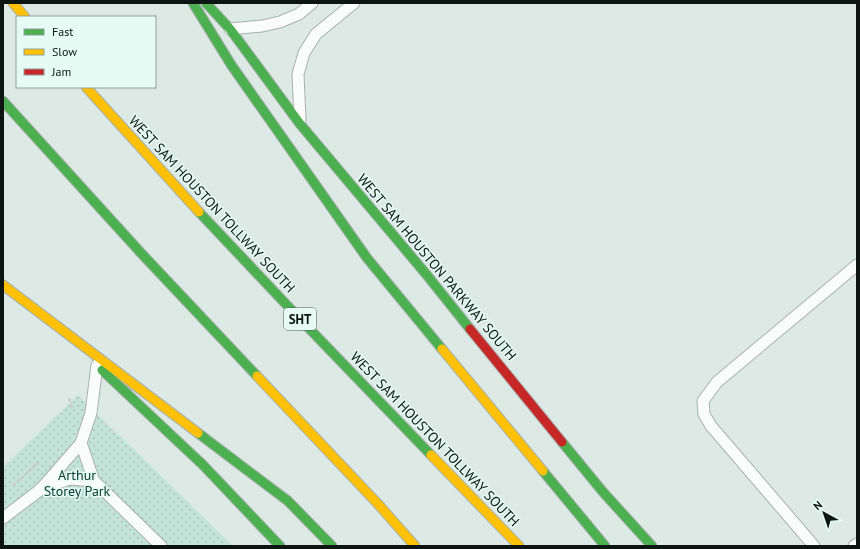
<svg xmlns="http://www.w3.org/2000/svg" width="860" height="549" viewBox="0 0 860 549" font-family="'PT Sans',sans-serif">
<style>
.park{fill:url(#park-dots)}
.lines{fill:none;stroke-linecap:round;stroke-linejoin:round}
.lane-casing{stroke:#a8b1ae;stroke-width:13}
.fast-casing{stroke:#a8b1ae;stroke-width:11}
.slow-casing{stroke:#a8b1ae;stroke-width:11}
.jam-casing{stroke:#a8b1ae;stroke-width:11}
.path{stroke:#cacecc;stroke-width:2.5;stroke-dasharray:4 2;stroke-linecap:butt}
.lane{stroke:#fafcfb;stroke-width:11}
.fast{stroke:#4caf50;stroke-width:9}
.slow{stroke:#ffc107;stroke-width:9}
.jam{stroke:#c62828;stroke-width:9}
.labels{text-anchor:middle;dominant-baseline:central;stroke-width:3;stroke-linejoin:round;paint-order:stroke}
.shield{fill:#e5fbf3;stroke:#4e5a56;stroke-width:1}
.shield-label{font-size:13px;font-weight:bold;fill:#0d1512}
.street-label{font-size:14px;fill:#0d1512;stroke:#e5fbf3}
.park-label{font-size:14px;fill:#0c4032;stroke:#e5fbf3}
</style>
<defs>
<pattern id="park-dots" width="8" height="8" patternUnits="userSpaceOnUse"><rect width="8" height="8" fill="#c4e3d8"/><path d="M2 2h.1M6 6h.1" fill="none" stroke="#a7c2b8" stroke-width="1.8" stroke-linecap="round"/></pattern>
</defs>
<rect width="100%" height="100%" fill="#dde9e5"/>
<!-- park -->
<path class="park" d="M 78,395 L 233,546 L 3,546 L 3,467 Z"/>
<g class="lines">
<!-- lane casing -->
<g class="lane-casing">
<g id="lane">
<path d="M 230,29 L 262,26 L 280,22 L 299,14 L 312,3"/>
<path d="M 300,120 L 298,74 L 304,53 L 316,34 L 354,3"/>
<path d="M 81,443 L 94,481 L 161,546"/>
<path d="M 40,489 L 70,479 L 94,481"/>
<path d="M 3,518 L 40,490 L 81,443 L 91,413 L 97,365"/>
<path d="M 814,546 L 711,426 L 704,414 L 703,401 L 717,382 L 857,265"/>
<path d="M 854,546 L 857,544"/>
</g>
</g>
<!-- fast casing -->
<g class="fast-casing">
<g id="fast">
<path d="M 193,3 L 232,66 L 367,258 L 442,349"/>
<path d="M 206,3 L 230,29 L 300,124 L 426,274 L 470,329"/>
<path d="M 3,101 L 141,253 L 257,376"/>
<path d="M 199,212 L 300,319 L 431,455"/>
<path d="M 102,370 L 203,465 L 280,546"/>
<path d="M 198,433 L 288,501 L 332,546"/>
<path d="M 562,442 L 603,492 L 652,546"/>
<path d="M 543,471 L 605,546"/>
</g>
</g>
<!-- slow casing -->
<g class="slow-casing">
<g id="slow">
<path d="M 13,3 L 25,17"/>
<path d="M 86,87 L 199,212"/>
<path d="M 3,285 L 198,433"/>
<path d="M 442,349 L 543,471"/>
<path d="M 257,376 L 378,504 L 415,546"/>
<path d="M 431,455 L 519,546"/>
</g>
</g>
<!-- jam casing -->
<g class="jam-casing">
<path id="jam" d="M 470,329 L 562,442"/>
</g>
<!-- path -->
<g class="path">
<path d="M 69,398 L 73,411"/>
<path d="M 13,486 L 39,462"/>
</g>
<!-- lane -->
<use href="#lane" class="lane"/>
<!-- fast -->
<use href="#fast" class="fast"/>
<!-- slow -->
<use href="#slow" class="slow"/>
<!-- jam -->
<use href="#jam" class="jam"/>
</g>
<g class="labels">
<!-- shield labels -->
<rect class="shield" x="284" y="308" width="32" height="22" rx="3"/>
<g class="shield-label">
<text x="300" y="319">SHT</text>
</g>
<!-- street labels -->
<g class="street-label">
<text transform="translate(212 204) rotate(47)">WEST SAM HOUSTON TOLLWAY SOUTH</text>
<text transform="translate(437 267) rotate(50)">WEST SAM HOUSTON PARKWAY SOUTH</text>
<text transform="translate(435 439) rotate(46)">WEST SAM HOUSTON TOLLWAY SOUTH</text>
</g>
<!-- park labels -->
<g class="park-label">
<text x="77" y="475">Arthur<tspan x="77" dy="16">Storey Park</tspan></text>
</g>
</g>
<!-- border -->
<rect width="860" height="549" fill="none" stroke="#0d1512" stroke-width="8"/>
<!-- legend -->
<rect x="16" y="16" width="140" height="72" fill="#e5fbf3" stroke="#8f9f99"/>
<rect x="24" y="29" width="20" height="6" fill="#4caf50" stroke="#8f9f99"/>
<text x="52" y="36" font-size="12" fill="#0d1512">Fast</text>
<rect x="24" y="49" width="20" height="6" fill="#ffc107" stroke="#8f9f99"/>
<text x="52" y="56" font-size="12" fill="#0d1512">Slow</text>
<rect x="24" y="69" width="20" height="6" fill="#c62828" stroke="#8f9f99"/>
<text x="52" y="76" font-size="12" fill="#0d1512">Jam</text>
<!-- north arrow -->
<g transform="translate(824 513) rotate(320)" stroke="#e5fbf3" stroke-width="3" paint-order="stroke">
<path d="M0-3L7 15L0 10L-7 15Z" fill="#0d1512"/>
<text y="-6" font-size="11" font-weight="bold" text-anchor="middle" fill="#0d1512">N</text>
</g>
</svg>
